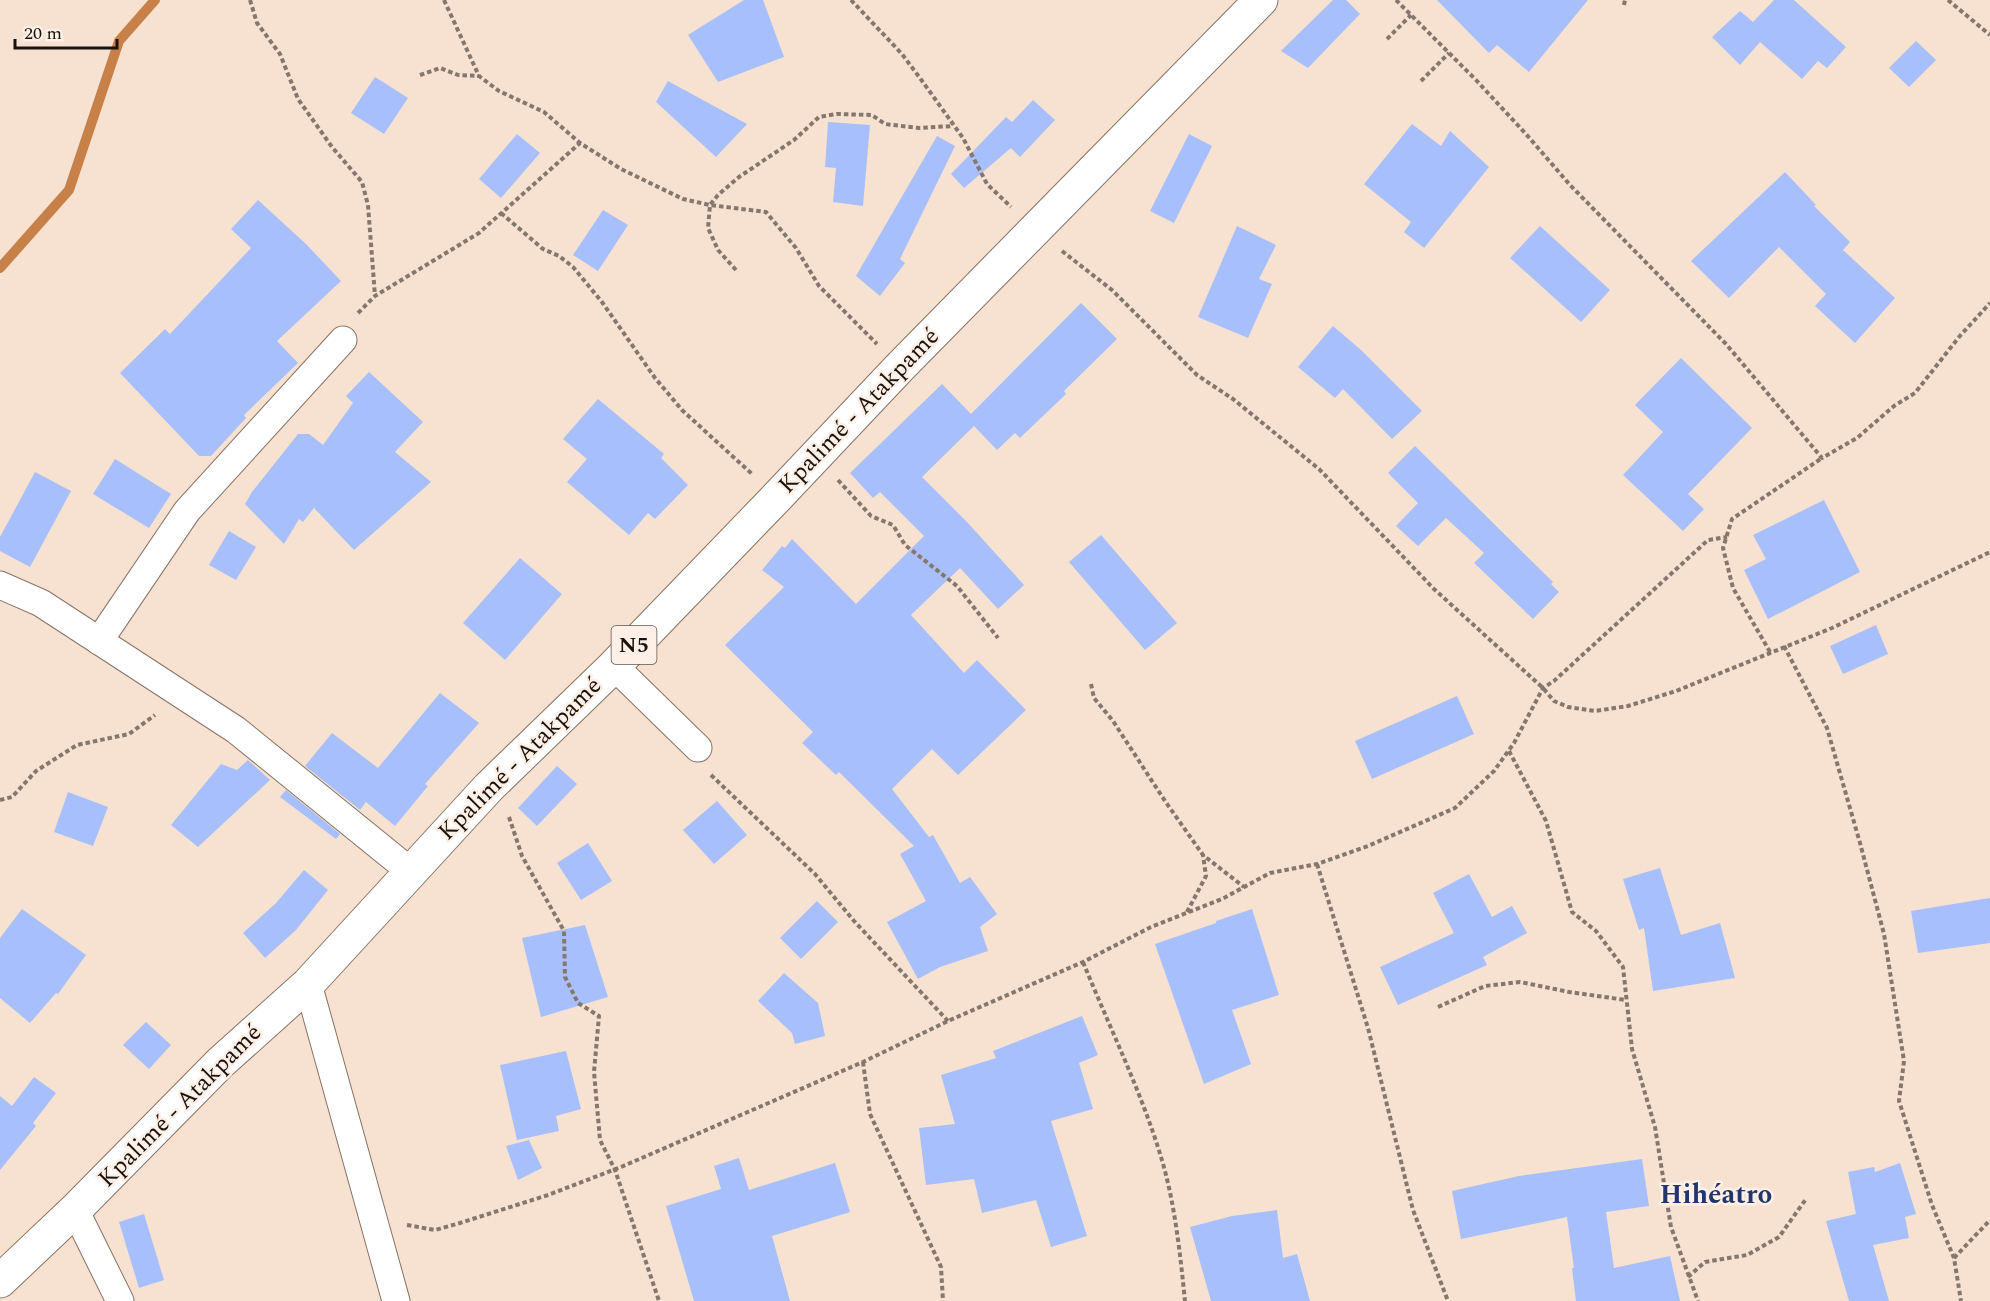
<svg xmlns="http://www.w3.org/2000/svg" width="1990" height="1301" viewBox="0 0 1990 1301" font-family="Spectral,serif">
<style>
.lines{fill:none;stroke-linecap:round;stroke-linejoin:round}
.stream{stroke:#c78047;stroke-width:10}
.building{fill:#a7c0fd}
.street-casing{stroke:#887466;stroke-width:29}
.primary-casing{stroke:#887466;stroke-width:35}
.path{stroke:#86776d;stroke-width:4;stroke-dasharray:4.5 3;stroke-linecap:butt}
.street{stroke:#fff;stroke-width:27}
.primary{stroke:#fff;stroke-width:33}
.labels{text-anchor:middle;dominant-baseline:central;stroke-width:5;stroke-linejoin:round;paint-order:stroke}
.shield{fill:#fef0e6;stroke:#5e554e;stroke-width:1.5}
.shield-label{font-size:22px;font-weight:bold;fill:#1a130d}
.street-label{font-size:24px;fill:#1a130d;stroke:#fef0e6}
.quarter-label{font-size:27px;font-weight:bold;fill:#22366d;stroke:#fef0e6}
</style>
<rect width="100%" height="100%" fill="#f7e1d1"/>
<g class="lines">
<!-- stream -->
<path class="stream" d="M 0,268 L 69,190 L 119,41 L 155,0"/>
</g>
<!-- building -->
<g class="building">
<path d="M 744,0 L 763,0 L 784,57 L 718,82 L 688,35 Z"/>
<path d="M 1333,0 L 1346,0 L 1360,14 L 1308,68 L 1281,51 Z"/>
<path d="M 1437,0 L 1588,0 L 1529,72 L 1497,45 L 1489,53 Z"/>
<path d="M 1774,0 L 1794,0 L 1846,47 L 1827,68 L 1818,61 L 1802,79 L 1760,42 L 1740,65 L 1712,37 L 1740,11 L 1753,22 Z"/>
<path d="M 1916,41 L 1936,60 L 1909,87 L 1889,68 Z"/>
<path d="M 375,77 L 408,98 L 384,134 L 351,113 Z"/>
<path d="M 668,81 L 747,124 L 716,157 L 656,102 Z"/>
<path d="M 1033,100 L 1055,120 L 1020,157 L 1011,148 L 964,188 L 951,174 L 1006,117 L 1012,122 Z"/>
<path d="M 828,122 L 870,125 L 863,206 L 833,202 L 836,168 L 825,167 Z"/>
<path d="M 1412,124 L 1441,146 L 1450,131 L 1489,167 L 1424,248 L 1404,232 L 1411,222 L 1364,184 Z"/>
<path d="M 517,134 L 540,153 L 501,198 L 479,179 Z"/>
<path d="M 1189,134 L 1212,146 L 1174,223 L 1150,211 Z"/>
<path d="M 937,136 L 955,146 L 900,259 L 905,263 L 880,296 L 856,276 Z"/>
<path d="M 1785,172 L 1816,205 L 1814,206 L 1850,242 L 1843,250 L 1895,298 L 1855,343 L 1815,306 L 1826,294 L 1779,247 L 1729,298 L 1691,261 Z"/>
<path d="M 258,200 L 306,244 L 341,281 L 277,341 L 298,363 L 244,415 L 246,418 L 211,456 L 199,456 L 120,373 L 165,329 L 170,334 L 251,248 L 231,229 Z"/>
<path d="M 603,210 L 628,225 L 598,271 L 573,255 Z"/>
<path d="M 1237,226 L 1276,245 L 1259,279 L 1272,284 L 1248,338 L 1198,317 Z"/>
<path d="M 1540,226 L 1610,290 L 1581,322 L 1510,258 Z"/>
<path d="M 1081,303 L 1117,339 L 1064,391 L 1066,394 L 1020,438 L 1015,433 L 997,450 L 974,426 L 922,477 L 967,522 L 1024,585 L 998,609 L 960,568 L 911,615 L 964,673 L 977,660 L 1026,710 L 958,775 L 932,749 L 892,789 L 929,837 L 933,835 L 960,883 L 970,877 L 997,914 L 980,927 L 988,951 L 940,967 L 918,979 L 887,922 L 926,901 L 900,854 L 914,846 L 839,772 L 836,775 L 802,743 L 813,732 L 725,645 L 784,587 L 762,570 L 782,546 L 785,548 L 792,539 L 856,604 L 924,536 L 880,492 L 873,498 L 850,473 L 942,384 L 971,414 Z"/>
<path d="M 1333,326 L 1361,350 L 1422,411 L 1392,439 L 1343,389 L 1335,398 L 1298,367 Z"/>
<path d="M 1681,358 L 1752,428 L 1688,494 L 1704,509 L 1683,531 L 1623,475 L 1663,432 L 1635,405 Z"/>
<path d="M 369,372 L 423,422 L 395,452 L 431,482 L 354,550 L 314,508 L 303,522 L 299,519 L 284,544 L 245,504 L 252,492 L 298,434 L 309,434 L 323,445 L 353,403 L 346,396 Z"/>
<path d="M 598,399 L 664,454 L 661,458 L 688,485 L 655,519 L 648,513 L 629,535 L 567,482 L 587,459 L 563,439 Z"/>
<path d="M 1415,446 L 1553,582 L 1551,584 L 1559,592 L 1533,619 L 1474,563 L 1484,553 L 1446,518 L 1418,546 L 1396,526 L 1418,503 L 1388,473 Z"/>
<path d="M 115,459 L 171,494 L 149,528 L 93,494 Z"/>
<path d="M 35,472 L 71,491 L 30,567 L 0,551 L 0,537 Z"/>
<path d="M 1824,500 L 1860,572 L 1768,619 L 1744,570 L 1766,559 L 1753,535 Z"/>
<path d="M 229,531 L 256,547 L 236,580 L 209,565 Z"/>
<path d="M 1101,535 L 1177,623 L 1145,650 L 1069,562 Z"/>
<path d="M 520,558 L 562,594 L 505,660 L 463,623 Z"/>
<path d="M 1876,625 L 1888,654 L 1843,674 L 1830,646 Z"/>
<path d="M 440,693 L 479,723 L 425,784 L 428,786 L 395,826 L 366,802 L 360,810 L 305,766 L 332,733 L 378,768 Z"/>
<path d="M 1457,696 L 1474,734 L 1372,779 L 1355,741 Z"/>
<path d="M 248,760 L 270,780 L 198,847 L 171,825 L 221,764 L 237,770 Z"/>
<path d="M 557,766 L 577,784 L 537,826 L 518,808 Z"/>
<path d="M 286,790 L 340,834 L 336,839 L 280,797 Z"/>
<path d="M 68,792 L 108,807 L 93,846 L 54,832 Z"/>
<path d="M 717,801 L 747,835 L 714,864 L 683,830 Z"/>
<path d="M 588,843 L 612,881 L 581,900 L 557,863 Z"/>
<path d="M 1660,868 L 1681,935 L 1720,923 L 1735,978 L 1653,991 L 1644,928 L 1639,930 L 1623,879 Z"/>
<path d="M 304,870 L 328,890 L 296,930 L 265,958 L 243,933 L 276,903 Z"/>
<path d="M 1469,874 L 1492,917 L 1512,906 L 1527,933 L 1483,957 L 1487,965 L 1398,1005 L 1380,967 L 1454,933 L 1433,893 Z"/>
<path d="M 1990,898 L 1990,943 L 1918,953 L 1911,911 Z"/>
<path d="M 817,901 L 838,922 L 801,959 L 780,938 Z"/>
<path d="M 22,909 L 86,955 L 58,994 L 56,993 L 30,1023 L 0,998 L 0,938 Z"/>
<path d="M 1252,909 L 1279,995 L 1232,1010 L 1251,1064 L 1204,1084 L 1155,944 L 1216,923 L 1216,921 Z"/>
<path d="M 585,925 L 608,997 L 541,1017 L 522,938 Z"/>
<path d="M 784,973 L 818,1003 L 825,1036 L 795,1044 L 792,1033 L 758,1001 Z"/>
<path d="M 1082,1016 L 1098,1055 L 1079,1063 L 1093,1109 L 1051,1121 L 1087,1236 L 1051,1247 L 1036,1200 L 982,1213 L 974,1179 L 926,1185 L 919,1128 L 955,1124 L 941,1075 L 996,1058 L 993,1051 Z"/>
<path d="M 146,1022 L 171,1045 L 149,1069 L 123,1045 Z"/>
<path d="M 566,1051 L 581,1109 L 556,1116 L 559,1131 L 517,1140 L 500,1065 Z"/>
<path d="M 34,1077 L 56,1093 L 33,1123 L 36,1126 L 0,1170 L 0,1096 L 12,1106 Z"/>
<path d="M 529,1140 L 542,1168 L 518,1180 L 506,1146 Z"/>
<path d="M 739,1158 L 749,1190 L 835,1163 L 850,1212 L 772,1236 L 790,1301 L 694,1301 L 666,1206 L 721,1189 L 714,1166 Z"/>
<path d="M 1642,1159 L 1649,1206 L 1606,1212 L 1614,1268 L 1670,1256 L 1680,1301 L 1576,1301 L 1572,1268 L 1574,1268 L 1567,1217 L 1461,1239 L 1452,1191 L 1519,1176 Z"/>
<path d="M 1900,1163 L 1916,1214 L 1905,1217 L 1909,1238 L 1873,1245 L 1889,1301 L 1849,1301 L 1826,1221 L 1856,1214 L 1848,1172 L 1874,1167 L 1875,1172 Z"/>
<path d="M 1277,1210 L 1283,1258 L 1297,1254 L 1310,1301 L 1211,1301 L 1190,1227 L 1232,1216 Z"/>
<path d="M 144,1214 L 164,1280 L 139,1288 L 119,1222 Z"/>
</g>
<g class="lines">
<!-- street casing -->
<g class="street-casing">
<g id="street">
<path d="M 0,585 L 41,603 L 236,730 L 410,871"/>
<path d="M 99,641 L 187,511 L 343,340"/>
<path d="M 614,666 L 698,748"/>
<path d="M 308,984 L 396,1301"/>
<path d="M 75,1210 L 120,1301"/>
</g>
</g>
<!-- primary casing -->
<g class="primary-casing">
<path id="primary" d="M 0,1281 L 75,1210 L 220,1063 L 308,984 L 489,787 L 614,666 L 777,497 L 900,367 L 1261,0"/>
</g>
<!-- path -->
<g class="path">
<path d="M 250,0 L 257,23 L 280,54 L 298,99 L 332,147 L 362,182 L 368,205 L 375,296"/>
<path d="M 444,0 L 479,76 L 499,91 L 544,112 L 580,143 L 621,169 L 683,199 L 710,205 L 766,212 L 796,248 L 819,286 L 877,344"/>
<path d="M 851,0 L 902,54 L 920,78 L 963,138 L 987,184 L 1011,207"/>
<path d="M 1396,0 L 1476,80 L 1526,134 L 1570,185 L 1726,344 L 1822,458 L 1857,438 L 1894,406 L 1915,393 L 1959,337 L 1990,303"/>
<path d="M 1948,0 L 1990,35"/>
<path d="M 1624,5 L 1625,0"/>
<path d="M 1387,39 L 1411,15"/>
<path d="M 420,75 L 440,68 L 458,75 L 479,76"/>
<path d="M 1421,81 L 1449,53"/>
<path d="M 501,213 L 543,249 L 559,256 L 573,267 L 602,302 L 655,378 L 682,410 L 752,474"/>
<path d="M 1062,251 L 1112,290 L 1197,375 L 1233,399 L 1319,469 L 1434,589 L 1543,688 L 1554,701 L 1568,707 L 1595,711 L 1628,706 L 1676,691 L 1832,628 L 1990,552"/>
<path d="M 736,270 L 718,250 L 708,228 L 710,205 L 718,195 L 739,177 L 794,140 L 819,117 L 837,114 L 872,115 L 885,124 L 919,128 L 953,126"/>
<path d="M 358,313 L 375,296 L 479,233 L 580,143"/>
<path d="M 838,480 L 871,516 L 893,525 L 905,545 L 957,586 L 998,638"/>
<path d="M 1784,646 L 1827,728 L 1860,843 L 1884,934 L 1904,1061 L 1899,1101 L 1932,1205 L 1954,1258 L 1961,1301"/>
<path d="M 1770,652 L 1733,588 L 1723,548 L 1732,519 L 1822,458"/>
<path d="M 1091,684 L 1094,698 L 1113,721 L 1165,801 L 1203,855 L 1244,887"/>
<path d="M 1509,751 L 1546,821 L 1572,912 L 1596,931 L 1623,967 L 1632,1049 L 1655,1127 L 1671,1227 L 1698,1301"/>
<path d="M 711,775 L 815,874 L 854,921 L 948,1021"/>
<path d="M 0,800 L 12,797 L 36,771 L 77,745 L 129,734 L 155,715"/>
<path d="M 509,817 L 522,856 L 564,931 L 565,977 L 578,1003 L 599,1016 L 594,1072 L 600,1140 L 615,1170 L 659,1301"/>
<path d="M 1317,864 L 1368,1028 L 1413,1210 L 1448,1301"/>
<path d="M 1187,912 L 1206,876 L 1203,855"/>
<path d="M 1083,962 C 1109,1026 1141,1091 1161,1157 C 1175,1203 1180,1253 1185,1301"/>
<path d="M 1438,1007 L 1485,986 L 1520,982 L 1569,992 L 1626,1000"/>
<path d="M 863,1062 L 870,1114 L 941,1267 L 943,1301"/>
<path d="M 407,1225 L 435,1230 L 460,1223 L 548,1195 L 621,1167 L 863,1062 L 948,1021 L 1083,962 L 1151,927 L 1222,899 L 1270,873 L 1317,864 L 1368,846 L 1455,808 L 1494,771 L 1514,743 L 1543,688 L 1554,681 L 1708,540 L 1727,537"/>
<path d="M 1954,1258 L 1990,1220"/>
<path d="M 1688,1277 L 1705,1262 L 1747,1255 L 1779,1237 L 1806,1199"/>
</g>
<!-- street -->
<use href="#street" class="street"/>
<!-- primary -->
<use href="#primary" class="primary"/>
</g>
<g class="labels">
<!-- shield labels -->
<rect class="shield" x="611.5" y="626" width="45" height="38" rx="4.5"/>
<g class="shield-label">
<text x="634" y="645">N5</text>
</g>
<!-- street labels -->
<g class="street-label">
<text transform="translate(859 411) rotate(-46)">Kpalimé - Atakpamé</text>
<text transform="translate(520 759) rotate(-45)">Kpalimé - Atakpamé</text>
<text transform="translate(180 1106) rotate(-45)">Kpalimé - Atakpamé</text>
</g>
<!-- quarter labels -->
<g class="quarter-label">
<text x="1716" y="1195">Hihéatro</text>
</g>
</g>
<!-- scale -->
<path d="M15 39v9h102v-9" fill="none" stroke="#1a130d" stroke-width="3"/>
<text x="24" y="39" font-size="18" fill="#1a130d" stroke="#fef0e6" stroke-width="4.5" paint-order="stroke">20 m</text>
</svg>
